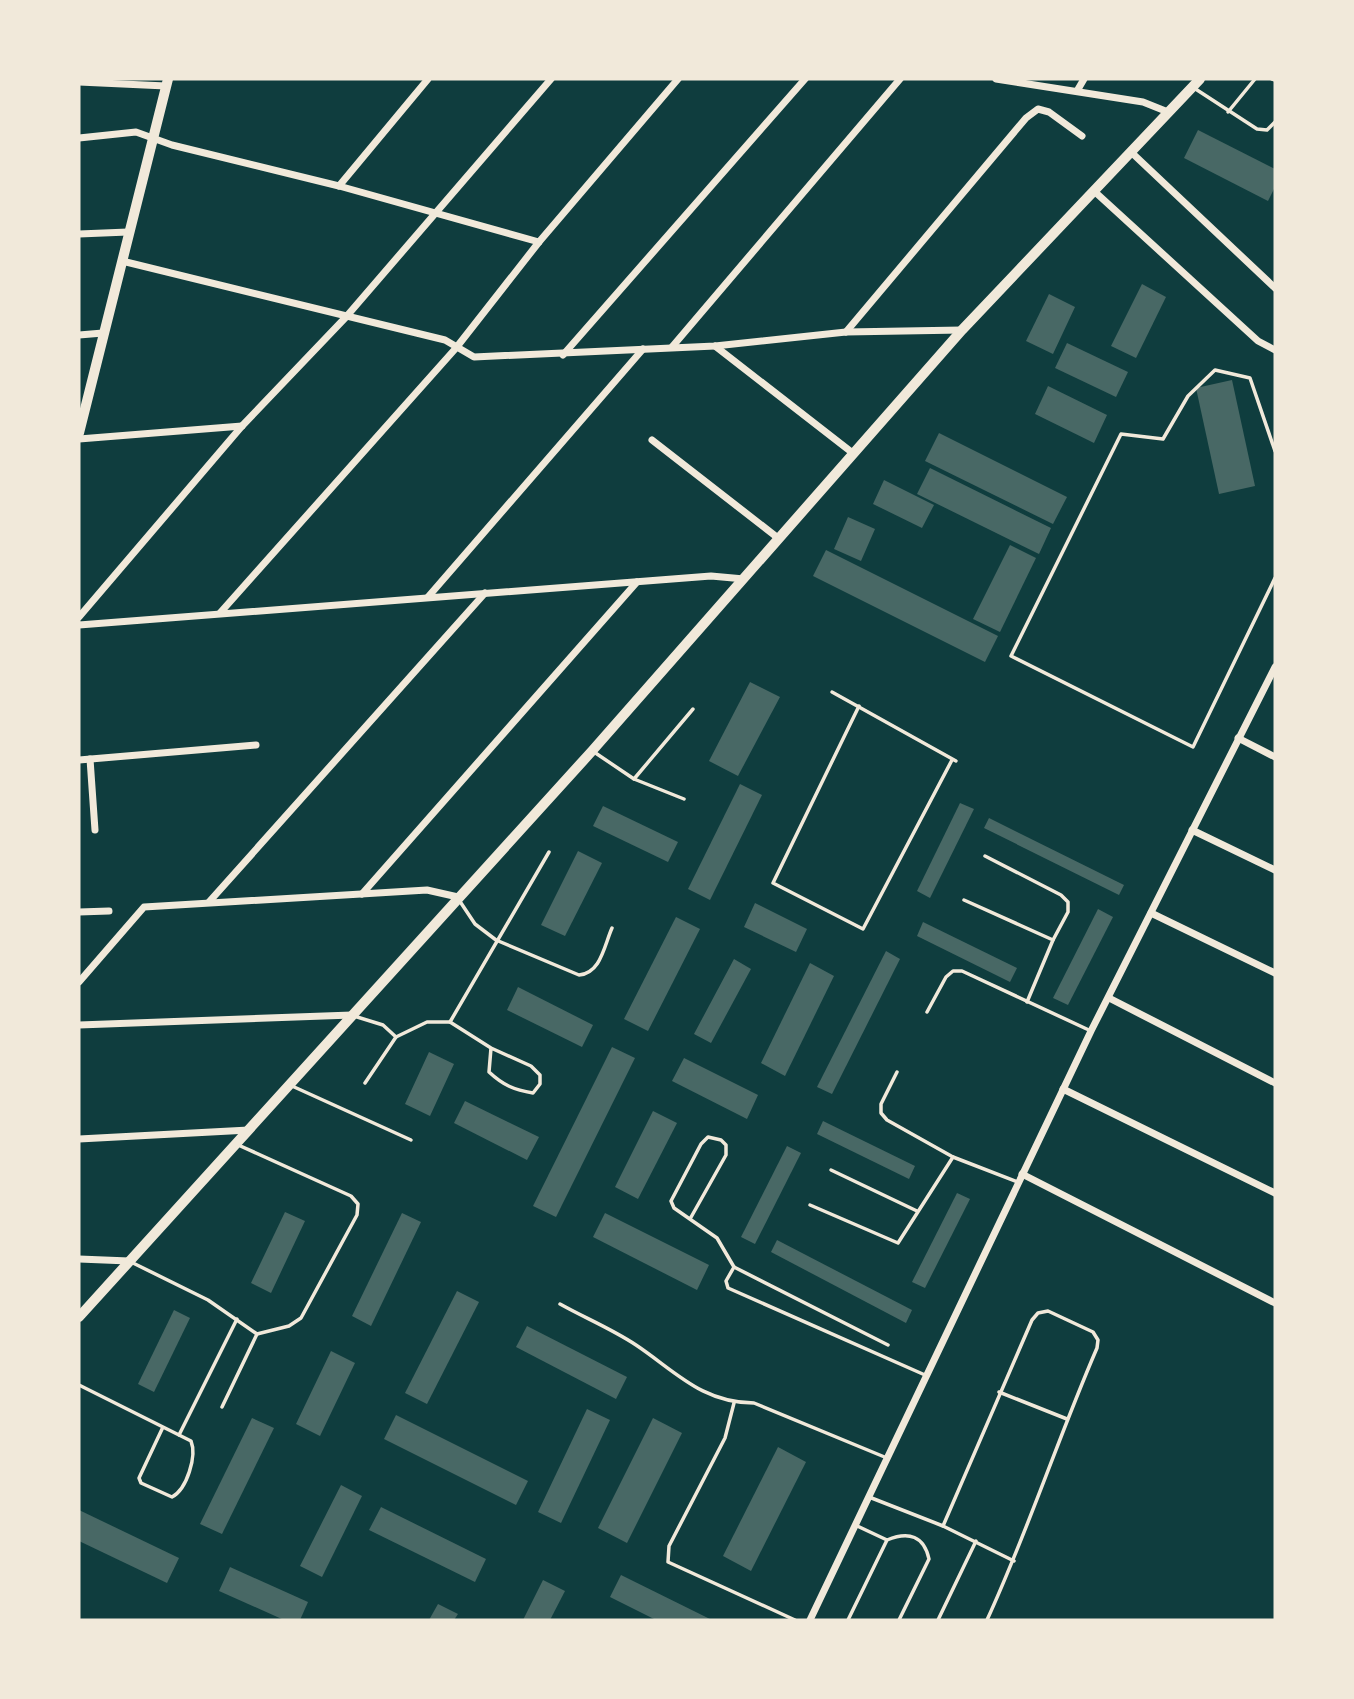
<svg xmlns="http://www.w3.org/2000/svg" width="1354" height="1699" viewBox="0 0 1354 1699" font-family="'Alegreya Sans',sans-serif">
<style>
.building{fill:#486865}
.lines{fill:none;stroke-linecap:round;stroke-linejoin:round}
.path{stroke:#f1e9da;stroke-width:3.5}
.service{stroke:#f1e9da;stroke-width:3.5}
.minor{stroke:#f1e9da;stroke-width:7}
.tertiary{stroke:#f1e9da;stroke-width:10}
</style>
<rect width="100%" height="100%" fill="#0f3d3e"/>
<!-- building -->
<g class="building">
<path d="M 1198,130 L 1275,169 L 1275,187 L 1268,201 L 1184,158 Z"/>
<path d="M 1142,284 L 1166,297 L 1136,358 L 1111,346 Z"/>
<path d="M 1049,294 L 1075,307 L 1053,354 L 1026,341 Z"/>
<path d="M 1067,343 L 1128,372 L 1116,397 L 1055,368 Z"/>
<path d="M 1232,380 L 1255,486 L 1219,494 L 1196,388 Z"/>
<path d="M 1048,386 L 1107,415 L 1094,443 L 1035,414 Z"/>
<path d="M 939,433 L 1067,497 L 1053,524 L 925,461 Z"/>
<path d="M 930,468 L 1051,528 L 1039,554 L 917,494 Z"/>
<path d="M 884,480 L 934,505 L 922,528 L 873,504 Z"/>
<path d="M 848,517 L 875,529 L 861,561 L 834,549 Z"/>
<path d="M 1010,545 L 1036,558 L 1000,632 L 973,619 Z"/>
<path d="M 826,550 L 998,636 L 985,662 L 813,576 Z"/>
<path d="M 750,682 L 780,697 L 738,776 L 709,761 Z"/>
<path d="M 740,784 L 762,795 L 710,900 L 688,889 Z"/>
<path d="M 960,803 L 974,809 L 930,898 L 917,891 Z"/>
<path d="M 603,806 L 678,842 L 668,862 L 593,826 Z"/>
<path d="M 989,818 L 1124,885 L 1119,895 L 984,828 Z"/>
<path d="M 578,851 L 602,863 L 565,936 L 541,925 Z"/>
<path d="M 755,903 L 807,929 L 796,952 L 744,927 Z"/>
<path d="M 1098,909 L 1113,917 L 1068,1005 L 1053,998 Z"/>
<path d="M 676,917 L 700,929 L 648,1031 L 624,1019 Z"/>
<path d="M 923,922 L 1017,968 L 1010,982 L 917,936 Z"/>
<path d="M 886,951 L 900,959 L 832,1094 L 817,1087 Z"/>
<path d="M 734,959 L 751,969 L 711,1043 L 694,1034 Z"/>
<path d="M 810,963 L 834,976 L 785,1076 L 761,1063 Z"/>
<path d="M 518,987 L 593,1025 L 582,1047 L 507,1010 Z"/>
<path d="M 612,1047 L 635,1058 L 556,1217 L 533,1206 Z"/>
<path d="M 429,1052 L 454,1064 L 430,1116 L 405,1104 Z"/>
<path d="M 684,1058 L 758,1095 L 747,1119 L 672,1081 Z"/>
<path d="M 465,1101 L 539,1137 L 527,1160 L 454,1123 Z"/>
<path d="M 653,1111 L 677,1123 L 638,1199 L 615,1187 Z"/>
<path d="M 823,1121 L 915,1166 L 909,1179 L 817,1134 Z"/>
<path d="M 787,1146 L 801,1153 L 755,1244 L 741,1237 Z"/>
<path d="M 957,1193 L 970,1199 L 925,1288 L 912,1282 Z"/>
<path d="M 285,1212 L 305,1221 L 271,1293 L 251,1283 Z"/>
<path d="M 402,1213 L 421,1222 L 371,1326 L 352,1316 Z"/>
<path d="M 605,1213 L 709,1265 L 697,1290 L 593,1237 Z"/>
<path d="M 777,1240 L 912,1310 L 906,1323 L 771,1252 Z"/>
<path d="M 457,1291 L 479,1302 L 427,1404 L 405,1393 Z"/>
<path d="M 174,1310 L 190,1318 L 154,1392 L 138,1384 Z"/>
<path d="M 527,1326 L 627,1377 L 616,1399 L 516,1347 Z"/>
<path d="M 331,1351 L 355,1363 L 320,1436 L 296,1424 Z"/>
<path d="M 587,1409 L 610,1420 L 561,1523 L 538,1512 Z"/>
<path d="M 396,1415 L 528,1481 L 516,1505 L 384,1439 Z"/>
<path d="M 252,1418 L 274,1428 L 222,1534 L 200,1524 Z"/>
<path d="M 653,1418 L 682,1433 L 627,1543 L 598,1528 Z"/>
<path d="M 778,1447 L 806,1462 L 751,1571 L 723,1556 Z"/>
<path d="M 341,1485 L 362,1496 L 322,1577 L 300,1566 Z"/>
<path d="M 381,1507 L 486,1559 L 475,1582 L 369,1530 Z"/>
<path d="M 79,1510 L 179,1558 L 167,1583 L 79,1541 Z"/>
<path d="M 230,1567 L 308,1602 L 300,1620 L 284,1620 L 219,1591 Z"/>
<path d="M 621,1575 L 712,1620 L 656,1620 L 610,1597 Z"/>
<path d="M 543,1580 L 565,1591 L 550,1620 L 523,1620 Z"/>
<path d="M 438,1604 L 458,1614 L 454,1620 L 429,1620 Z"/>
</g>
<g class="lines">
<!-- path -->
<g class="path">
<path d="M 1275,451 L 1250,378 L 1215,370 L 1188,396 L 1163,439 L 1121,434 L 1011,656 L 1193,747 L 1275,578"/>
<path d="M 832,692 L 956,761"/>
<path d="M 859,706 L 773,883 L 863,929 L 952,760"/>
</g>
<!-- service -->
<g class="service">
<path d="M 1272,79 L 1275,80"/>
<path d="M 1194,88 L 1257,129 L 1267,130 L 1275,122"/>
<path d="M 1228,112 L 1255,79"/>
<path d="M 594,752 L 634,779 L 684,799"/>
<path d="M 634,779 L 693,709"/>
<path d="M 985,856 L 1061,895 L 1068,902 L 1068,912 L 1053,940"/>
<path d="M 459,900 L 475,924 L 496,940 L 579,975 C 601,973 604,946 612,928"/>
<path d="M 964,900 L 1053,940 L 1027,1002"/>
<path d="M 927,1012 L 946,977 L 953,971 L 962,971 L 1091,1031"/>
<path d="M 354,1016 L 383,1025 L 396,1037 L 365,1083"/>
<path d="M 396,1037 L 427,1022 L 450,1022"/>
<path d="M 491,1048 L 531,1066 L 540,1075 L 540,1084 L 533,1093 C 514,1090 503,1085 489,1072 L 491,1048 L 450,1022 L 549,852"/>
<path d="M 897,1072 L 881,1104 L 881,1113 L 887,1120 L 953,1157 L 1018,1182"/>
<path d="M 292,1086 L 411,1140"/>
<path d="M 831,1170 L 917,1211"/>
<path d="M 810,1205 L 898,1243 L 953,1157"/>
<path d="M 690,1219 L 726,1155 L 726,1145 L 721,1140 L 708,1137 L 701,1144 L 671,1201 L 674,1208 L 717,1238 L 734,1267 L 726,1281 L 728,1288 L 925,1375"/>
<path d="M 131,1262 L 208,1300 L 257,1334 L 289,1326 L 301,1318 L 357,1215 L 358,1204 L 351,1196 L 236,1144"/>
<path d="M 734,1267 L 888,1345"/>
<path d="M 560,1304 C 585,1318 612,1329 636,1345 C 675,1371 702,1403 754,1403 L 887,1458"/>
<path d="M 79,1385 L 191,1441 C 197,1456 187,1489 172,1497 L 141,1483 L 139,1478 L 163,1427"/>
<path d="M 999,1392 L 1067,1419"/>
<path d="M 734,1403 L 725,1438 L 669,1546 L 668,1562 L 795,1620"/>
<path d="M 222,1407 L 257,1334"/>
<path d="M 179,1435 L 237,1319"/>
<path d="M 869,1497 L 943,1526 L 1014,1561"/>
<path d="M 855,1525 L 887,1540"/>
<path d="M 943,1526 L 1032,1320 L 1038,1313 L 1048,1311 L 1093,1332 L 1098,1340 L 1097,1348 C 1058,1438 1028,1531 987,1620"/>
<path d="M 848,1620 L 887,1540 C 909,1531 924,1536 929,1559 L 899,1620"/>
<path d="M 938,1620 L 976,1541"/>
</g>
<!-- minor -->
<g class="minor">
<path d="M 996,79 L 1143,102 L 1168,112"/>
<path d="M 79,82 L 166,86"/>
<path d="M 1077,91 L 1084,79"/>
<path d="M 79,138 L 136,132 L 172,145 L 339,186 L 539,242"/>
<path d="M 1131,152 L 1275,288"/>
<path d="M 339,186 L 428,79"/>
<path d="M 1094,191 L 1258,341 L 1275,350"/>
<path d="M 79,234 L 128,232"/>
<path d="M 122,261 L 445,340 L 474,357 L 715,346 L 846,332 L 962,330"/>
<path d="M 846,332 L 1026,118 L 1038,109 L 1049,112 L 1082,136"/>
<path d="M 79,335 L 103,333"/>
<path d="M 715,346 L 854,454"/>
<path d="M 672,347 L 900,79"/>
<path d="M 563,355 L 805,79"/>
<path d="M 79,439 L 242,426"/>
<path d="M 652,440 L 778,538"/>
<path d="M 428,597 L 643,349"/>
<path d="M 220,613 L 456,348 L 539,242 L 678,79"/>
<path d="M 79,617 L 242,426 L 346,317 L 551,79"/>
<path d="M 79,625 L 711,576 L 744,579"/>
<path d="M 1238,738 L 1275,757"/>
<path d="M 90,759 L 95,830"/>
<path d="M 79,760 L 256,745"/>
<path d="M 1192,830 L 1275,870"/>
<path d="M 362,894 L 637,582"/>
<path d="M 209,902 L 485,593"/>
<path d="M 79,912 L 109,911"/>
<path d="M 1151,913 L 1275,973"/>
<path d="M 79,982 L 144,907 L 427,890 L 458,897"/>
<path d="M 1109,998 L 1275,1083"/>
<path d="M 79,1025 L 352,1015"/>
<path d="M 1063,1089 L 1275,1193"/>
<path d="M 79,1139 L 249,1130"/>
<path d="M 1022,1174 L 1275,1303"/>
<path d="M 79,1259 L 129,1261"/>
<path d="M 810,1620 L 1091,1031 L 1275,667"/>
</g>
<!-- tertiary -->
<g class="tertiary">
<path d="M 79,433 L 168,79"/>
<path d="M 79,1317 L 592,751 L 962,330 L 1200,79"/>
</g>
</g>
<!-- border -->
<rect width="1354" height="1699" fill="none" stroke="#f1e9da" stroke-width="161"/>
</svg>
